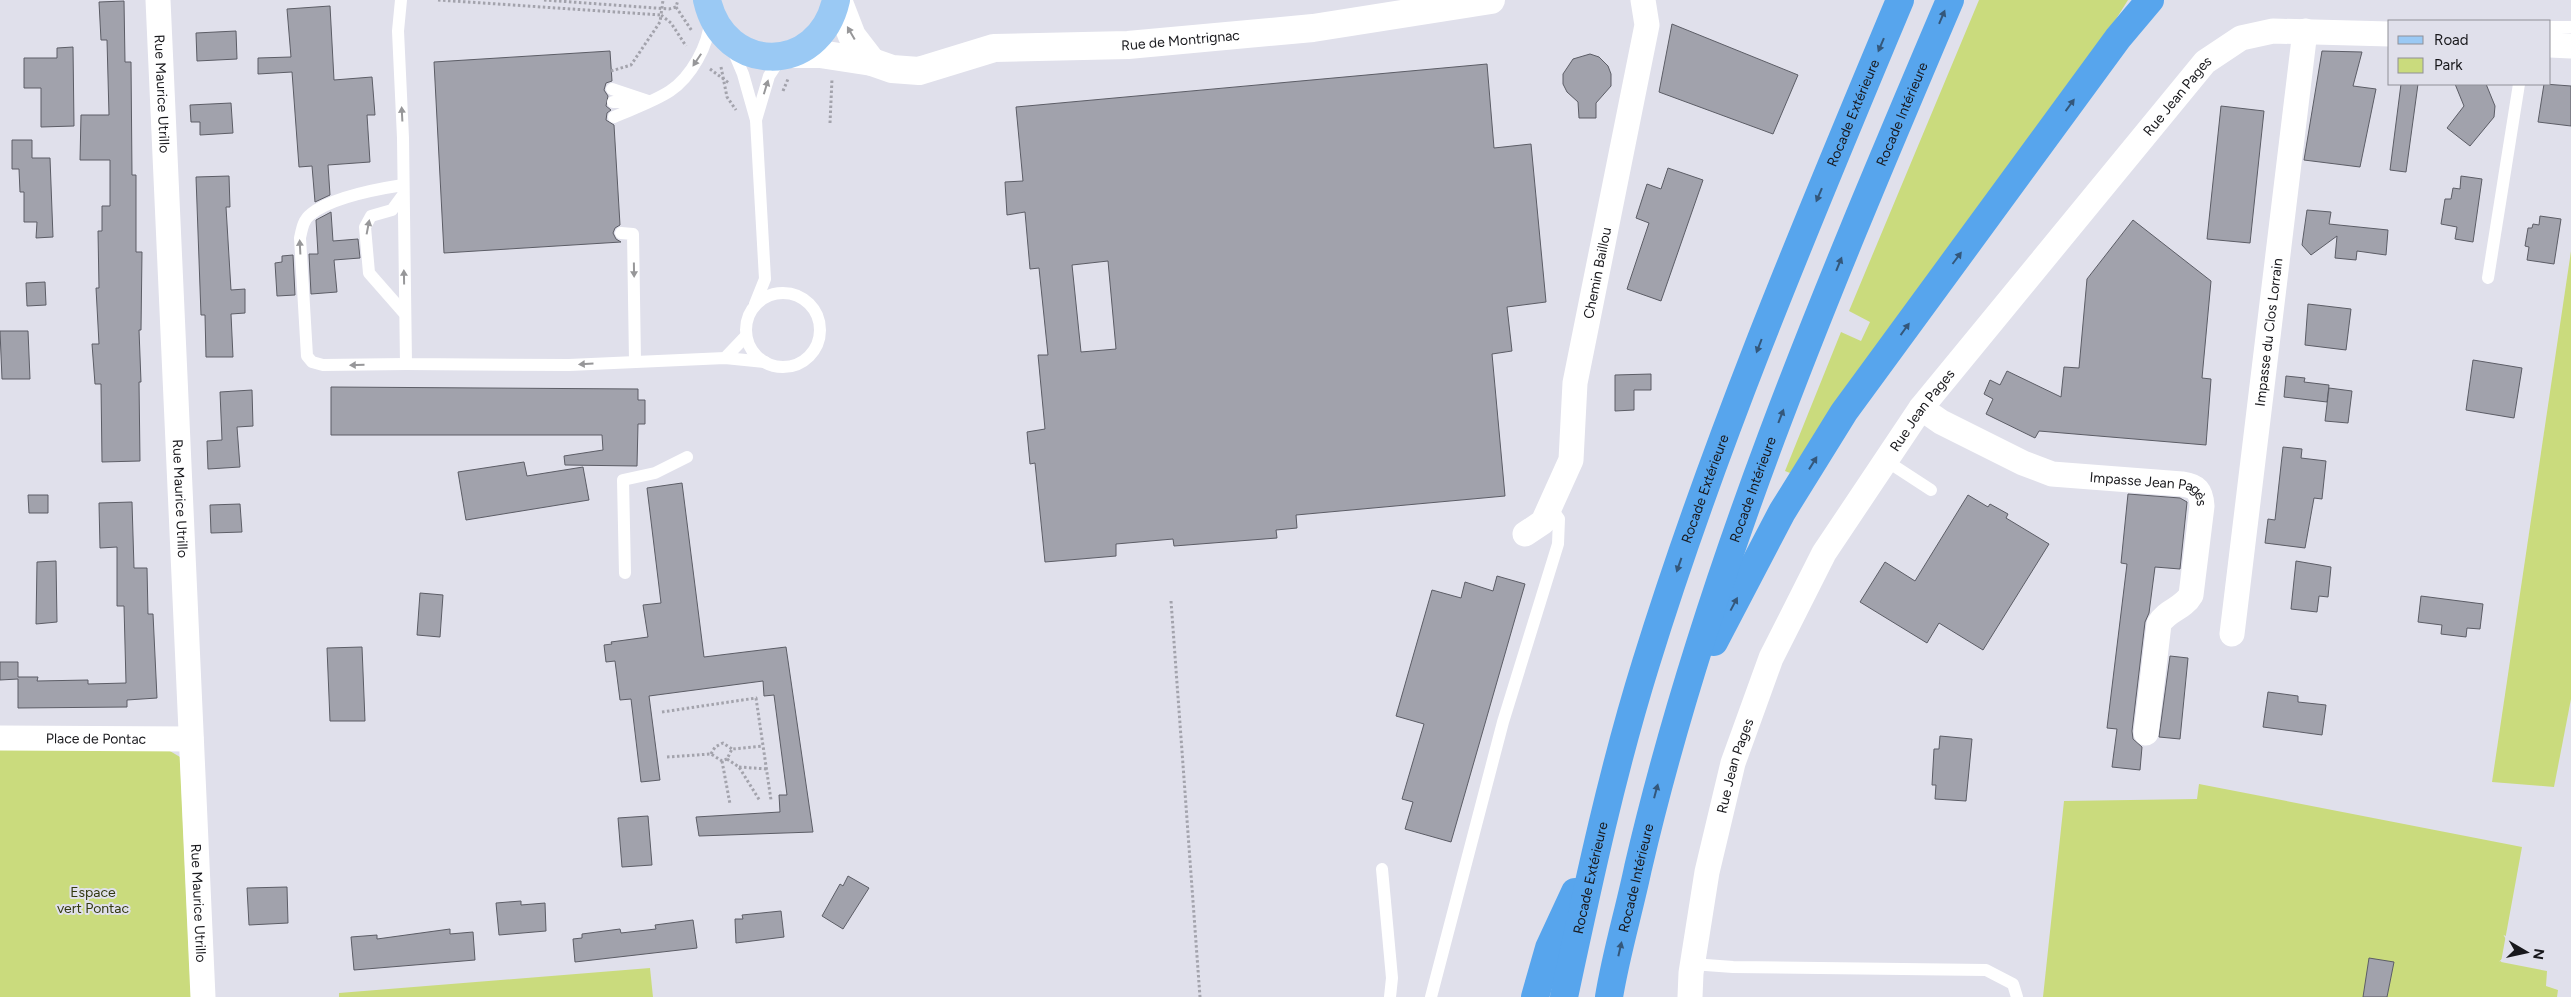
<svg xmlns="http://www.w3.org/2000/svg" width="2571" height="997" viewBox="0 0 2571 997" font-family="Figtree,sans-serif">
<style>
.green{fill:#cadb7d}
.building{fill:#a1a2ac;stroke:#5c5d66;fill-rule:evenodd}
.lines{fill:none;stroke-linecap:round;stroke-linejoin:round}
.path{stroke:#a3a3ac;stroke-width:3;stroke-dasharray:2.5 2.5;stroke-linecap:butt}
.service{stroke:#fff;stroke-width:12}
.minor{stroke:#fff;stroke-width:25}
.secondary{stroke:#fff;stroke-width:28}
.primary{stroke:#9ac9f4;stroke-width:28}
.motorway{stroke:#57a5ed;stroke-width:28}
.oneway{fill:#34577a}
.oneway2{fill:#979799}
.labels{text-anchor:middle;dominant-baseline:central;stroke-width:4;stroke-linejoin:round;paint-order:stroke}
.street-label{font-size:14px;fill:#18181c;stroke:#e0e0eb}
.park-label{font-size:14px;fill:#323810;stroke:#e0e0eb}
</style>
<rect width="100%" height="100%" fill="#e0e0eb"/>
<!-- green -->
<g class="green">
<path d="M 1979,0 L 2128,0 L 2116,19 L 1852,381 L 1790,473 L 1785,471 L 1841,332 L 1861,341 L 1870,322 L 1849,311 Z"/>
<path d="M 2571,251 L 2571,699 L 2554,787 L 2492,782 Z"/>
<path d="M 158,744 L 180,757 L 191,997 L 0,997 L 0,745 Z"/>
<path d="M 2199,784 L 2522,847 L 2501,962 L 2547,971 L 2546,986 L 2558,990 L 2557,997 L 2043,997 L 2064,801 L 2197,799 Z"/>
<path d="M 650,968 L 653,997 L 339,997 L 339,993 Z"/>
</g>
<!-- building -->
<g class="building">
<path d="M 124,1 L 125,62 L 131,62 L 132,175 L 136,175 L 136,252 L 142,252 L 141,330 L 139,330 L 141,382 L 139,382 L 140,461 L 102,462 L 101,384 L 95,384 L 92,344 L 99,344 L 96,288 L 99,288 L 98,231 L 102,231 L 102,206 L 110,206 L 110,160 L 80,160 L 81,115 L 109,115 L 107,40 L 101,40 L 99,2 Z"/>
<path d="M 330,6 L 334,80 L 372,77 L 375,115 L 367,115 L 370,162 L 328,165 L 330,195 L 315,202 L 312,166 L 299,167 L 292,72 L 258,74 L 258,58 L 291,57 L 287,9 Z"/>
<path d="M 1672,24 L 1798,75 L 1773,134 L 1659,92 Z"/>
<path d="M 236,31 L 237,59 L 197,61 L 196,33 Z"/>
<path d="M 73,47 L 74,126 L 41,127 L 41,88 L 24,88 L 24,58 L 57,58 L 57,48 Z"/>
<path d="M 610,51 L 612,81 L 606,83 L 604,90 L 608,96 L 606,106 L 611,110 L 607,113 L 606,120 L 614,125 L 620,225 L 615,228 L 613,233 L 616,239 L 621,242 L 444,253 L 434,62 Z"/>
<path d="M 2322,51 L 2362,52 L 2353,86 L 2376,89 L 2360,167 L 2304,160 Z"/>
<path d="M 1590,54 L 1599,57 L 1608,66 L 1611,74 L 1611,86 L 1596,103 L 1596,118 L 1579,118 L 1578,102 L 1567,92 L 1563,84 L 1563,74 L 1573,59 Z"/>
<path d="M 1487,64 L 1494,148 L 1531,144 L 1546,302 L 1507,307 L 1512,351 L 1492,354 L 1505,496 L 1296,515 L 1297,528 L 1276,530 L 1277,538 L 1174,546 L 1173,539 L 1116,544 L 1116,556 L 1045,562 L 1035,463 L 1030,464 L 1027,432 L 1045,429 L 1038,355 L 1048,355 L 1039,268 L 1030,269 L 1025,212 L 1007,215 L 1005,182 L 1023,181 L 1016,107 ZM 1108,261 L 1116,349 L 1081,352 L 1072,265 Z"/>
<path d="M 2401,84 L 2418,84 L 2406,172 L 2390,170 Z"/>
<path d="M 2455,84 L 2486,84 L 2495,106 L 2494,117 L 2470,146 L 2447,128 L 2464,106 Z"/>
<path d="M 2544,84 L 2571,86 L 2571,126 L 2538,122 Z"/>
<path d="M 231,103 L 233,133 L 200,135 L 200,122 L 191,122 L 190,105 Z"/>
<path d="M 2221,106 L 2264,111 L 2250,243 L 2207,239 Z"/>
<path d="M 12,140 L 32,140 L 32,158 L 50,158 L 53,237 L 36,238 L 37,222 L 24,222 L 24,192 L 20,192 L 19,169 L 12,169 Z"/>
<path d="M 1668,168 L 1703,180 L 1661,301 L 1627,289 L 1649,223 L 1636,218 L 1647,184 L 1661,189 Z"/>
<path d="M 229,176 L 230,207 L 226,207 L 231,290 L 245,289 L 245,313 L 231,314 L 233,357 L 206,357 L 205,315 L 201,315 L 196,177 Z"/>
<path d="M 2461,176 L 2482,179 L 2473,242 L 2455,239 L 2457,227 L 2441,224 L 2445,199 L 2451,199 L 2453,188 L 2460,189 Z"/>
<path d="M 2307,210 L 2331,212 L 2329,224 L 2388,230 L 2386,255 L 2357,251 L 2356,260 L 2335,258 L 2337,236 L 2311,255 L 2302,245 Z"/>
<path d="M 331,212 L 333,241 L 358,239 L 360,258 L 334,260 L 337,292 L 311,294 L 309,254 L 318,254 L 316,220 Z"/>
<path d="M 2540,216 L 2561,219 L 2554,264 L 2527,260 L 2529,247 L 2525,246 L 2528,228 L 2532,228 L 2533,224 L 2539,225 Z"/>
<path d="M 2133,220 L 2211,281 L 2202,378 L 2211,379 L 2206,445 L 2039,431 L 2035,438 L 1986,414 L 1993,399 L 1984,394 L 1990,380 L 2000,385 L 2007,371 L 2061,397 L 2064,367 L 2079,368 L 2087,279 Z"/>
<path d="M 293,255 L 295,295 L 277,296 L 275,263 L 282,262 L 282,256 Z"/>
<path d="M 45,282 L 46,305 L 27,306 L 26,283 Z"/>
<path d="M 2308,304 L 2351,309 L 2346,350 L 2305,345 Z"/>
<path d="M 0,331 L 28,331 L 30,379 L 2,379 Z"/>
<path d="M 2473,360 L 2522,368 L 2514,418 L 2466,410 Z"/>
<path d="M 1651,374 L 1651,390 L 1634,390 L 1634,410 L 1615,411 L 1615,375 Z"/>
<path d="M 2286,376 L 2305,378 L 2304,382 L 2329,385 L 2327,402 L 2284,397 Z"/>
<path d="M 331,387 L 638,389 L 638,400 L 645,400 L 645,424 L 638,424 L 637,466 L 565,465 L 564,456 L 603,450 L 602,435 L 331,435 Z"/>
<path d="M 2329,388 L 2352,391 L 2348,423 L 2325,421 Z"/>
<path d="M 252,390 L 253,426 L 237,427 L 240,467 L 208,469 L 207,441 L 222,440 L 220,392 Z"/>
<path d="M 2283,447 L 2302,449 L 2301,458 L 2326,461 L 2322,499 L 2314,498 L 2305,548 L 2265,543 L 2268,519 L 2275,520 Z"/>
<path d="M 524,462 L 527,476 L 583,467 L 589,500 L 466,520 L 458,472 Z"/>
<path d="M 682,483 L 704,657 L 786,647 L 813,832 L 699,836 L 696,817 L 780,812 L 779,795 L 787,795 L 774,695 L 764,696 L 763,681 L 649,696 L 660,780 L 641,782 L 631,699 L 620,700 L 615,661 L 606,662 L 604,645 L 612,644 L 611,642 L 648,637 L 643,605 L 661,603 L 647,488 Z"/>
<path d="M 2128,494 L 2180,498 L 2187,502 L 2180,569 L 2155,567 L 2149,613 L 2145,622 L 2132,731 L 2133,739 L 2142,747 L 2140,770 L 2112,767 L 2117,729 L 2107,728 L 2127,564 L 2121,563 Z"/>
<path d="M 28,495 L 48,495 L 48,513 L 29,513 Z"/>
<path d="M 1968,495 L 1988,507 L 1990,504 L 2008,514 L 2006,518 L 2049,544 L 1983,650 L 1939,623 L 1927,643 L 1860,602 L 1885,562 L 1915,581 Z"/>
<path d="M 132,502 L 134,568 L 147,568 L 148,614 L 153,614 L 157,698 L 127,700 L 127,707 L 18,708 L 18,679 L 0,680 L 0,662 L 18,662 L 18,677 L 38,677 L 37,681 L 88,680 L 88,684 L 126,683 L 124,606 L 117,606 L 117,547 L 100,548 L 99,503 Z"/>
<path d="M 240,504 L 242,532 L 211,533 L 210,505 Z"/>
<path d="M 56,561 L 57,622 L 36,624 L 37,562 Z"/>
<path d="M 2296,561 L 2331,567 L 2328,597 L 2319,596 L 2317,612 L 2291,609 Z"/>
<path d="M 1497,576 L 1525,584 L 1451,842 L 1405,829 L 1413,802 L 1402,799 L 1424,724 L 1396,716 L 1432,590 L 1461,598 L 1465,582 L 1493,591 Z"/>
<path d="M 420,593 L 443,595 L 440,637 L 417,635 Z"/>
<path d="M 2421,596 L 2483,604 L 2480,629 L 2467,628 L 2466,637 L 2441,634 L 2442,625 L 2418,622 Z"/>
<path d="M 362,647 L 365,721 L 330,721 L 327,648 Z"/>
<path d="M 2170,656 L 2188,658 L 2180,739 L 2159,737 Z"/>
<path d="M 2268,692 L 2298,696 L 2298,702 L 2326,705 L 2322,735 L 2263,727 Z"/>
<path d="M 1940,736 L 1972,739 L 1966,801 L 1935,799 L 1936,785 L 1932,785 L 1934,749 L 1939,749 Z"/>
<path d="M 648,816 L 652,865 L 622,867 L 618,818 Z"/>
<path d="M 848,876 L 869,888 L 843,929 L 822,916 L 840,884 L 843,886 Z"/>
<path d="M 287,887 L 288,923 L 249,925 L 247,888 Z"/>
<path d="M 521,901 L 521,905 L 545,903 L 546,931 L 499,935 L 496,903 Z"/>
<path d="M 781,911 L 784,937 L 736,943 L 735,919 L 743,919 L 742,915 Z"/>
<path d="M 693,920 L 697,948 L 575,962 L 573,939 L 582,938 L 582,934 L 620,929 L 621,933 L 656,929 L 655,925 Z"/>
<path d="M 450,929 L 450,934 L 473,932 L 475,960 L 354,970 L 351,937 L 377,935 L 377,939 Z"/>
<path d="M 2369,958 L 2394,962 L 2387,997 L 2363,997 Z"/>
</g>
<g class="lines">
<!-- path -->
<g class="path">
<path d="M 438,0 L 661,15 L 663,0"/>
<path d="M 544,0 L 669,9 L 676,7 L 678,0"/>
<path d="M 676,7 L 692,31"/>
<path d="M 721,67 L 727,97 L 736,110"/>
<path d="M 710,69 L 729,83"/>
<path d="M 611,71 L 631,65 L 660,22 L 661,15 L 671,23 L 686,46"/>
<path d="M 783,91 L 788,79"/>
<path d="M 830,123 L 832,79"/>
<path d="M 1171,601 L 1200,997"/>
<path d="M 662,712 L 756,698 L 771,800"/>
<path d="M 711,754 L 715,747 L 723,743 L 732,749"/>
<path d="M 667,757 L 711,754 L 722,761 L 727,759 L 732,749 L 763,746"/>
<path d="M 727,759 L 739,767 L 760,801"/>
<path d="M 722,761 L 730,804"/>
<path d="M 739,767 L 767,769"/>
</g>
<!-- service -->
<g class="service">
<path d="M 401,0 L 398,31 L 403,138 L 406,364 L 569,365 L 725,358 L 765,362"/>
<path d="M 2550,27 L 2571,27"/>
<path d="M 732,48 L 743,74 L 756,120 L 765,279 L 755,304"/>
<path d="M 612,89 L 648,101"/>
<path d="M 613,102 L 640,102"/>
<path d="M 614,117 C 632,109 653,102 670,91 C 691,77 709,45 710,20"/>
<path d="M 756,120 L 769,76 L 782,56"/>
<path d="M 403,185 C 377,189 331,198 311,214 C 303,220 302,229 300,238 L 307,356 L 312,362 L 323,365 L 406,364"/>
<path d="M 403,195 L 392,210 L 371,216 L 365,227 L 369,273 L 405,314"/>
<path d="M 621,233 L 633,234 L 635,361"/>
<path d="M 2488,278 L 2519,84"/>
<circle cx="783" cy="330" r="37"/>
<path d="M 725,358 L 746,336"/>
<path d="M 1885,460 L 1931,490"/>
<path d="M 625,573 L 623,480 L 655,473 L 687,457"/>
<path d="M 1382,869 L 1392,978 L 1390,997"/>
<path d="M 1692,964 L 1733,967 L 1986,970 L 2013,984 L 2017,997"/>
<path d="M 1431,997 L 1503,722 L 1558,544 L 1559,519 L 1550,506"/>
</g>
<!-- minor -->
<g class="minor">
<path id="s1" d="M 158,0 L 203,997"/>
<path d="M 2550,45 L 2571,46"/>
<path id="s2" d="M 1921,408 L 1941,422 L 2023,463 L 2052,474 L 2182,484 C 2197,486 2201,491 2202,506 L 2191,595 C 2183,609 2167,610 2159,624 L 2146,733"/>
<path id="s3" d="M 1525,534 L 1543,522 L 1571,460 L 1575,383 L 1647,25 L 1643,0"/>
<path id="s4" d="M 2232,634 L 2305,31"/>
<path id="s5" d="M 0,738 L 191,739"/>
<path id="s6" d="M 1690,997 L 1691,973 L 1707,872 L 1733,763 L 1771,658 L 1824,553 L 1921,408 L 2205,62 L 2241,38 L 2273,31 L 2390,34"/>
</g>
<!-- secondary -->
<g class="secondary">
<path d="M 838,0 L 852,36 L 872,62"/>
<path id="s7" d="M 791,54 L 820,54 L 872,62 L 892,69 L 919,71 L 994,48 L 1128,45 L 1313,28 L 1491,0"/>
</g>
<!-- primary -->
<path class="primary" d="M 707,0 C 724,75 819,76 836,0"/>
<!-- motorway -->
<g class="motorway">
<path d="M 1714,642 L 1782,512 L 1844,412 L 2118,38 L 2150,0"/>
<path d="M 1535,997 L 1549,948 L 1575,892"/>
<path id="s8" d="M 1564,997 C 1588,885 1612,772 1646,663 C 1716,437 1809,218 1900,0"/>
<path id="s9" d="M 1609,997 C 1616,954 1629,911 1638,868 C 1708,567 1830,283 1950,0"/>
</g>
</g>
<!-- one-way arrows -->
<defs><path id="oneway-solid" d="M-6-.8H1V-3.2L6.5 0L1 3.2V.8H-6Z" transform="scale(1.25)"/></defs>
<g class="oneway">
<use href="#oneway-solid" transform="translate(1942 17) rotate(-67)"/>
<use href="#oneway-solid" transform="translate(1881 45) rotate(113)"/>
<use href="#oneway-solid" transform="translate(2070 105) rotate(-54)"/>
<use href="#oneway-solid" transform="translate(1819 195) rotate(113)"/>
<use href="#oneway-solid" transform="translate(1957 258) rotate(-53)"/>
<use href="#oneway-solid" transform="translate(1839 264) rotate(-68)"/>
<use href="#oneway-solid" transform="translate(1905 329) rotate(-54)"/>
<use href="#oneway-solid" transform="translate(1759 346) rotate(111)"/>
<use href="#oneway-solid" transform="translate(1781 416) rotate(-69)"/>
<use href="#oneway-solid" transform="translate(1813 463) rotate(-58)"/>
<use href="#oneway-solid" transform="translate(1679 565) rotate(109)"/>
<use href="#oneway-solid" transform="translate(1734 604) rotate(-62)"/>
<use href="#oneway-solid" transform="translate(1656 791) rotate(-75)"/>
<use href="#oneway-solid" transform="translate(1620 949) rotate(-77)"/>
</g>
<g class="oneway2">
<use href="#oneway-solid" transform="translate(851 33) rotate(-120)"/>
<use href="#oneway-solid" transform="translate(697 60) rotate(124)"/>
<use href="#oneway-solid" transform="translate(766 87) rotate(-73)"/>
<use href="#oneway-solid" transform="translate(402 114) rotate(-93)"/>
<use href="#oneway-solid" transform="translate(368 227) rotate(-79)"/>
<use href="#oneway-solid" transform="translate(300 247) rotate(-93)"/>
<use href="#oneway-solid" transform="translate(634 270) rotate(89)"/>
<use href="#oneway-solid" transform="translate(404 277) rotate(-91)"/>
<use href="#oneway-solid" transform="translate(586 364) rotate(177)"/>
<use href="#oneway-solid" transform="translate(357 365) rotate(179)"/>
</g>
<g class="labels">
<!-- street labels -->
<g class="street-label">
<text stroke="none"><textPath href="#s7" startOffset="395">Rue de Montrignac</textPath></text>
<text stroke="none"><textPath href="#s1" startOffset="94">Rue Maurice Utrillo</textPath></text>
<text stroke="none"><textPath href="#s6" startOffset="1046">Rue Jean Pages</textPath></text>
<text stroke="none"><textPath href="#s8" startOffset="932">Rocade Extérieure</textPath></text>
<text stroke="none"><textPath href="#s9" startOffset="932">Rocade Intérieure</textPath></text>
<text stroke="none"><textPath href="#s3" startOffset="279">Chemin Baillou</textPath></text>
<text stroke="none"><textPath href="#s4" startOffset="304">Impasse du Clos Lorrain</textPath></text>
<text stroke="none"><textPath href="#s6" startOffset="641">Rue Jean Pages</textPath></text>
<text stroke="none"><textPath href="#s8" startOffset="528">Rocade Extérieure</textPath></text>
<text stroke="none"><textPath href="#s9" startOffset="528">Rocade Intérieure</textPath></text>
<text stroke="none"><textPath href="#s2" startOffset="248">Impasse Jean Pagès</textPath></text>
<text stroke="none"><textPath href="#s1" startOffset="499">Rue Maurice Utrillo</textPath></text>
<text stroke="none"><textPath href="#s5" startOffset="96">Place de Pontac</textPath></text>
<text stroke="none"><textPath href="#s6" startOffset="236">Rue Jean Pages</textPath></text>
<text stroke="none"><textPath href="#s9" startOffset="122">Rocade Intérieure</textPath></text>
<text stroke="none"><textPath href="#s8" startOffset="122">Rocade Extérieure</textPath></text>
<text stroke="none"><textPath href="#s1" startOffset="904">Rue Maurice Utrillo</textPath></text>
</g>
<!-- park labels -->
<g class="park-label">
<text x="93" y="892">Espace<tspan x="93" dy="16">vert Pontac</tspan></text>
</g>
</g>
<!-- legend -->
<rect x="2388" y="20" width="162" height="65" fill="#e0e0eb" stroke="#909098"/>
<rect x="2398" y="36" width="25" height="8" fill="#9ac9f4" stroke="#909098"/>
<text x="2434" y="45" font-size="15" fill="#18181c">Road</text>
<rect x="2398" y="58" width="25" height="15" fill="#cadb7d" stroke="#909098"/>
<text x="2434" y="70" font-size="15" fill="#18181c">Park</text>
<!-- north arrow -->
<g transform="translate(2526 952) rotate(99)" stroke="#e0e0eb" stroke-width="4" paint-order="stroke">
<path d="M0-4L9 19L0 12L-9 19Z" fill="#18181c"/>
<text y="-8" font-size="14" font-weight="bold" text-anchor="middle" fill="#18181c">N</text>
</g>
</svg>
